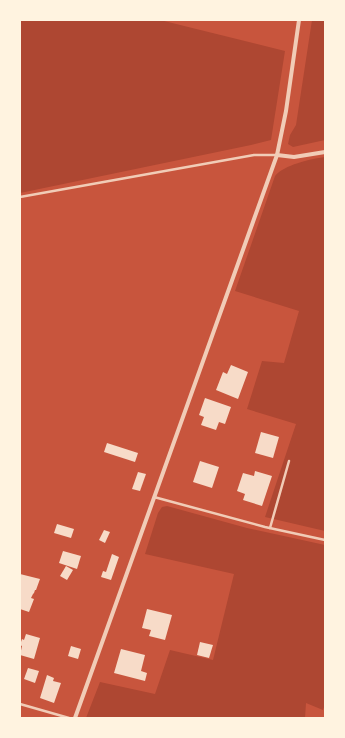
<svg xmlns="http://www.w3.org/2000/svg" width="345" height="738" viewBox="0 0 345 738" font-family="'Titillium Web',sans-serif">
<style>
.green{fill:#ae4732}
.building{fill:#f7dbc8}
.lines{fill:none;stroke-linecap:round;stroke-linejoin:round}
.service{stroke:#f1ccb7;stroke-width:2.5}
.minor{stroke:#f1ccb7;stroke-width:4}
</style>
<rect width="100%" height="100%" fill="#c8553d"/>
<!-- green -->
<g class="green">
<path d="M 20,20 L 160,20 L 285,51 L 271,140 L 251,145 L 20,193 Z"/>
<path d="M 312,20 L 325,20 L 325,140 L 293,147 L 288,144 L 290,135 L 296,125 Z"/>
<path d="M 325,157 L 325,531 L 265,517 L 296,424 L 247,409 L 262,361 L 284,363 L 299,311 L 235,291 L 275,176 C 284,165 310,159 325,157 Z"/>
<path d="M 167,506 L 247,528 L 325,545 L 325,704 L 323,710 L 306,703 L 305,718 L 86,718 L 100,682 L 155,694 L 170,650 L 213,660 L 234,574 L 145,554 L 158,513 L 162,507 Z"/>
</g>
<!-- building -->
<g class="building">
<path d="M 231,365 L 248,372 L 238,399 L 216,390 L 223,372 L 227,374 Z"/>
<path d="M 205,398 L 231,407 L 225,424 L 219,422 L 216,430 L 201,425 L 204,417 L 199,415 Z"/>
<path d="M 261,432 L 279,437 L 273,458 L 255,453 Z"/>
<path d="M 107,443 L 138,453 L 135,462 L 104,452 Z"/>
<path d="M 200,461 L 219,467 L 212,488 L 193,482 Z"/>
<path d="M 255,471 L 272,476 L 262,506 L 243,500 L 245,494 L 237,491 L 243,473 L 254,476 Z"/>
<path d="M 138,472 L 146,474 L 140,491 L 132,489 Z"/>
<path d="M 57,524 L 74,529 L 71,538 L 54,533 Z"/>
<path d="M 104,530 L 110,532 L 105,543 L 99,540 Z"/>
<path d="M 63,551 L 81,556 L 77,569 L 59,563 Z"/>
<path d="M 112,554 L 119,557 L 111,580 L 101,577 L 103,571 L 106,572 Z"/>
<path d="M 66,566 L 73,570 L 67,580 L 60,576 Z"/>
<path d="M 20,574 L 40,579 L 36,590 L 35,590 L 34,593 L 33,594 L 31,598 L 34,599 L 29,612 L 20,609 Z"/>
<path d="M 147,609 L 172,615 L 165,640 L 149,636 L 151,630 L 142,628 Z"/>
<path d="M 26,634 L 40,638 L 34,659 L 20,655 L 22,646 L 20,645 L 22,639 L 24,640 Z"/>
<path d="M 200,642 L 213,645 L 209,658 L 197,655 Z"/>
<path d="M 71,646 L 81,649 L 78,659 L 68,656 Z"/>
<path d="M 121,649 L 145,655 L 141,671 L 147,673 L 145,681 L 114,673 Z"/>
<path d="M 28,668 L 39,671 L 35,683 L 24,679 Z"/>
<path d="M 47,675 L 54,678 L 53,681 L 61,683 L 54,703 L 40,698 Z"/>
</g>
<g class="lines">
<!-- service -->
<g class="service">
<path d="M 20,197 L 254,155 L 277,155"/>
<path d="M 154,497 L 265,527 L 325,540"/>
<path d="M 270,528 L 289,461"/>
<path d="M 20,704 L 69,718"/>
</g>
<!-- minor -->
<g class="minor">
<path d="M 277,155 L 294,157 L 325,152"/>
<path d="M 75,718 L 277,155 L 286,111 L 299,20"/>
</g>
</g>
<!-- border -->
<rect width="345" height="738" fill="none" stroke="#fff3e0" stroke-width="42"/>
</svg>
